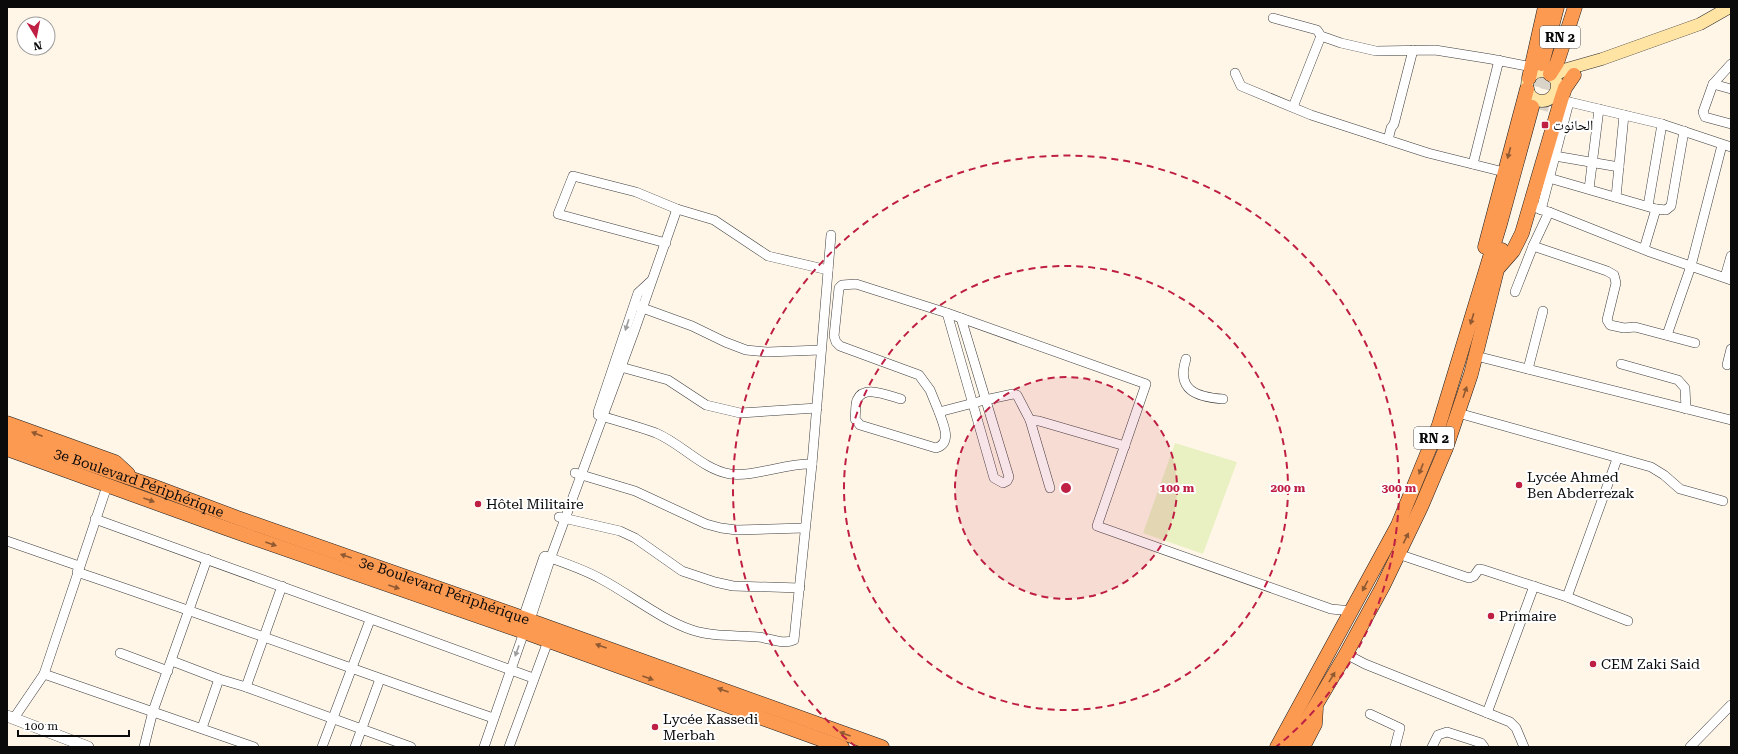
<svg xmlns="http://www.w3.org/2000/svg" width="1738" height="754" viewBox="0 0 1738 754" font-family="'Roboto Serif','Noto Naskh Arabic',serif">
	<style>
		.pitch { fill: #e9f1c3 }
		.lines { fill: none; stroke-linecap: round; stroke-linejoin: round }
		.trunk-tunnel { stroke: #dad3c7; stroke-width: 14; stroke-dasharray: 14 7; stroke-linecap: butt }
		.minor-casing { stroke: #3d3d3d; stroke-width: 10 }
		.tertiary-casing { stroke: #3d3d3d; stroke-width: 12 }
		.secondary-casing { stroke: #2c2c2c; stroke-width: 13 }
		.trunk-casing { stroke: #1b1b1b; stroke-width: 15 }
		.minor { stroke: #fff; stroke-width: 9 }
		.tertiary { stroke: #fff; stroke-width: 11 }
		.secondary { stroke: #ffe4a3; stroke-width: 12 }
		.trunk { stroke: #fc9a52; stroke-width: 14 }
		.oneway { fill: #8f5932 }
		.oneway2 { fill: #9d9d9d }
		.ring { fill: none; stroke: #be1f43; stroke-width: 2; stroke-dasharray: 7 5 }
		.poi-dot { fill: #be1f43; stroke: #fff; stroke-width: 1.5 }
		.labels { text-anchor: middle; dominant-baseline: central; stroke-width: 4; stroke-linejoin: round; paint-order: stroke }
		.shield { fill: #fff; stroke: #545454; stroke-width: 1 }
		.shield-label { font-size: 13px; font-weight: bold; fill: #0a0a0a }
		.poi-label { font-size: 14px; fill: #0a0a0a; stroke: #fff; text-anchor: start }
		.street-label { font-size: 14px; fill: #0a0a0a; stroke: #fff }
		.centre { fill: #be1f43; stroke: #fff; stroke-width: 2 }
		.ring-label { font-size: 12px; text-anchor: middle; font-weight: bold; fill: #be1f43; stroke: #fff; stroke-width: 4; stroke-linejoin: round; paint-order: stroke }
	</style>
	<rect width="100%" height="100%" fill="#fff6e8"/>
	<path class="pitch" d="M1175,443L1237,462L1203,554L1143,533Z"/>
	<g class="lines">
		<g class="trunk-tunnel">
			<path d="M1532,107L1542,64"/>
			<path d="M1541,110L1553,66"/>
		</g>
		<g class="minor-casing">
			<g id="minor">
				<path d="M1273,18L1317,30L1321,36L1341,43L1376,51L1435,50L1491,59L1532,67"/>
				<path d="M1731,64L1713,84L1703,112L1705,117L1731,124"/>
				<path d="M1235,73L1241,86L1311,115L1428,153L1504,172"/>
				<path d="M1713,84L1731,89"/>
				<path d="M1561,100L1662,124L1731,147"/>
				<path d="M1293,107L1321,36"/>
				<path d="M1388,140L1391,128L1394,124L1413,50"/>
				<path d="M1555,156L1619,167"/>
				<path d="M1473,164L1499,60"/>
				<path d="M1549,178L1656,209L1666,210L1671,206L1684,131"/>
				<path d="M1589,189L1599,109"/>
				<path d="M1616,197L1624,115"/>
				<path d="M1530,206L1549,212L1650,252L1731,280"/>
				<path d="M1648,206L1662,124"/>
				<path d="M1541,210L1569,102"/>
				<path d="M666,243L558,214L573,176L636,192L677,209L714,220L768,256L828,270"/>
				<path d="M1533,246L1607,271L1614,275L1616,283L1607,320L1610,325L1624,328L1635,327L1695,343"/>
				<path d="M1644,249L1656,209"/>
				<path d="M1725,277L1731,256"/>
				<path d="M1515,292L1533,246L1549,212"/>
				<path d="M637,306L692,326L725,342L746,350L767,352L821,350"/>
				<path d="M947,313L994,478L1003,483L1007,481L1009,477L961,318"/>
				<path d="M1667,335L1691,266L1722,145"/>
				<path d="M1476,356L1731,420"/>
				<path d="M1186,359C1176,390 1196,397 1223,399"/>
				<path d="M1621,364L1678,380L1685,388L1686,409"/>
				<path d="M1727,365L1731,349"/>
				<path d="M617,366L668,380L706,405L740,413L817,408"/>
				<path d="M1528,369L1543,311"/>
				<path d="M901,399C889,396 864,384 857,400C855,405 856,414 855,419L860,425L936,448C953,443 943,424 939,412"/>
				<path d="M598,412L638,293L651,281"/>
				<path d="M1458,413L1651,467L1664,475L1680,489L1723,501"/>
				<path d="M598,415C617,421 637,426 656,433C682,444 702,469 730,474C755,477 785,463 812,464"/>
				<path d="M1030,420L1039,421L1125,446"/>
				<path d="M575,473L635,491L706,524L721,528L737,530L804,528"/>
				<path d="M1050,488L1030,420L1017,395L1013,394L985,400L939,412L930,390L919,375L840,346L836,342L834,336L839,288L842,285L856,284L947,313L1146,384L1097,526L1331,609L1352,611"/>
				<path d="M559,517L620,531L635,538L682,571L715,582L733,586L800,588"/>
				<path d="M95,519C241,571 387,625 533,678"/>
				<path d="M7,541L79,566"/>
				<path d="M1398,554L1469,578L1474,576L1479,569L1484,570L1567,597L1628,621"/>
				<path d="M545,556C564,563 583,569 601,579C631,595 660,619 692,630C713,637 736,635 758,637C770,638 783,645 794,640L812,464L831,235"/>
				<path d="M77,572C217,619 354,670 493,718"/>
				<path d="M1567,597L1617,459"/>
				<path d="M523,618L544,557"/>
				<path d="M530,620L552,554L634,332L677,209"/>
				<path d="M120,653L168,671"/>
				<path d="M1346,654L1365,664L1510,722L1516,728L1524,747"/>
				<path d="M172,661L219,679L246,687L411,747"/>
				<path d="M44,674L254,747"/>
				<path d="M246,687L282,586"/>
				<path d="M1487,713L1534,586"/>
				<path d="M1370,714L1400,728L1395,747"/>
				<path d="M14,718L44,674L105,492"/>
				<path d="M202,728L219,679"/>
				<path d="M144,747L153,711L207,559"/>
				<path d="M322,747L370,620"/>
				<path d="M355,747L380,679"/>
				<path d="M484,747L524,632"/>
				<path d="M509,747L548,641"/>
				<path d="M1432,747L1438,735L1447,732L1481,743L1484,747"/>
				<path d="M1690,747L1731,705"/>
			</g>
		</g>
		<g class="tertiary-casing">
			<path id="tertiary" d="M7,716L88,747"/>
		</g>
		<g class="secondary-casing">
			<g id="secondary">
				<circle cx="1542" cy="86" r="15"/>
				<path d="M1552,76L1567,69L1602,59L1700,24L1730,7"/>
			</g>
		</g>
		<g class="trunk-casing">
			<g id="trunk">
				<path d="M1542,64L1557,7"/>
				<path d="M1550,74L1557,63L1575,7"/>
				<path d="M1529,78L1545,7"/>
				<path d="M1485,247L1527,89"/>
				<path d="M1499,267L1513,251L1522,233L1561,100L1565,88L1574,75"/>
				<path d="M7,423L115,462L128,474"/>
				<path id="s1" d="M7,436L150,485L235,517L523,618L882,747"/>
				<path d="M7,449L228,529L524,632L842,747"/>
				<path d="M1277,747L1398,525L1439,425L1500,224L1532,107"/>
				<path d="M1291,747L1346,654L1383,586L1421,507L1446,448L1471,374L1502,250"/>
				<path d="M1303,747L1315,724L1316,708"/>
			</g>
		</g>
		<use href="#minor" class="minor"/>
		<use href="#tertiary" class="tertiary"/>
		<use href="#secondary" class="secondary"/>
		<use href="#trunk" class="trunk"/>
	</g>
	<defs><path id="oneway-solid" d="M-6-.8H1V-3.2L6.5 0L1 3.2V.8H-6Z"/></defs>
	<g class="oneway">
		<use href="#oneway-solid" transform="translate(1509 153) rotate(105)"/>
		<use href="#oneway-solid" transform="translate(1472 319) rotate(107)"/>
		<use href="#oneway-solid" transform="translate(1465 392) rotate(-71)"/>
		<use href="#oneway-solid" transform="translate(37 434) rotate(-159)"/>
		<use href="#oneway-solid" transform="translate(1421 469) rotate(111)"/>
		<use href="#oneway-solid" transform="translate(149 500) rotate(20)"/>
		<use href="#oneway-solid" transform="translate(1406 538) rotate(-64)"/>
		<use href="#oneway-solid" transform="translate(271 544) rotate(19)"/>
		<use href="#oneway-solid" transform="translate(346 556) rotate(-161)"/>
		<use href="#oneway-solid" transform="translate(1365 586) rotate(118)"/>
		<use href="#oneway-solid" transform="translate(394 587) rotate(19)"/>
		<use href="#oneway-solid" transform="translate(601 646) rotate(-160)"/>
		<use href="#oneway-solid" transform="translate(1332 677) rotate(-59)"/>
		<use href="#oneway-solid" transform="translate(648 678) rotate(20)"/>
		<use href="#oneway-solid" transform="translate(723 690) rotate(-160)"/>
		<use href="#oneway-solid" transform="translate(845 734) rotate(-160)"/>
	</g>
	<g class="oneway2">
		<use href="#oneway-solid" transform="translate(627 325) rotate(108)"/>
		<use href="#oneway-solid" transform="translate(517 651) rotate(110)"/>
	</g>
	<circle cx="1066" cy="488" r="111" fill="#be1f43" fill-opacity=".12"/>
	<g class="ring">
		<circle cx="1066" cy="488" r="111"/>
		<circle cx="1066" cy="488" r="222"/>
		<path d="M856 747A333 333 0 1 1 1276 747"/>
	</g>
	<g class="poi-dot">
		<rect x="1541" y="121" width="8" height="8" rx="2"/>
		<circle cx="1519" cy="485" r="4"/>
		<circle cx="478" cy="504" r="4"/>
		<circle cx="1491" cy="616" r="4"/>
		<circle cx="1593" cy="664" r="4"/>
		<circle cx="655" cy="727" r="4"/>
	</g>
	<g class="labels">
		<g class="shield">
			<rect x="1540" y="26" width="40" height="22" rx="3"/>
			<rect x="1414" y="427" width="40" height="22" rx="3"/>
		</g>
		<g class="shield-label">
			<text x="1560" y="37">RN 2</text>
			<text x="1434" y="438">RN 2</text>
		</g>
		<g class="poi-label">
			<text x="1553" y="125">الحانوت</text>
			<text x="1527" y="477">Lycée Ahmed<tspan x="1527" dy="16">Ben Abderrezak</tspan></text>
			<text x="486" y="504">Hôtel Militaire</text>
			<text x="1499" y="616">Primaire</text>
			<text x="1601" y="664">CEM Zaki Said</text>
			<text x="663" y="719">Lycée Kassedi<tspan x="663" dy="16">Merbah</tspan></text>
		</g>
		<g class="street-label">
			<text stroke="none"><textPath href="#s1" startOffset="140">3e Boulevard Périphérique</textPath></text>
			<text stroke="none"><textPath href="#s1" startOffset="464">3e Boulevard Périphérique</textPath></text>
		</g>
	</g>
	<circle cx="1066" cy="488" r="6" class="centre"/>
	<g class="ring-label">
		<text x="1177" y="492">100 m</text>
		<text x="1288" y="492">200 m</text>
		<text x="1399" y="492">300 m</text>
	</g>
	<rect width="1738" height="754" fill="none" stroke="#0a0a0a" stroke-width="16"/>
	<g transform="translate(36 36) rotate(170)"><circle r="19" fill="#ffffff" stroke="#9d9d9d"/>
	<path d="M0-3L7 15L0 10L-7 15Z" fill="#be1f43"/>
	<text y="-6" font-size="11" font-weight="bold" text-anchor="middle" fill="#0a0a0a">N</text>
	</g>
	<path d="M18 730v6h111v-6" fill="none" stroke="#0a0a0a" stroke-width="2"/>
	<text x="24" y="730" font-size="12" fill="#0a0a0a" stroke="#ffffff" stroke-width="3" paint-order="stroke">100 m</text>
</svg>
